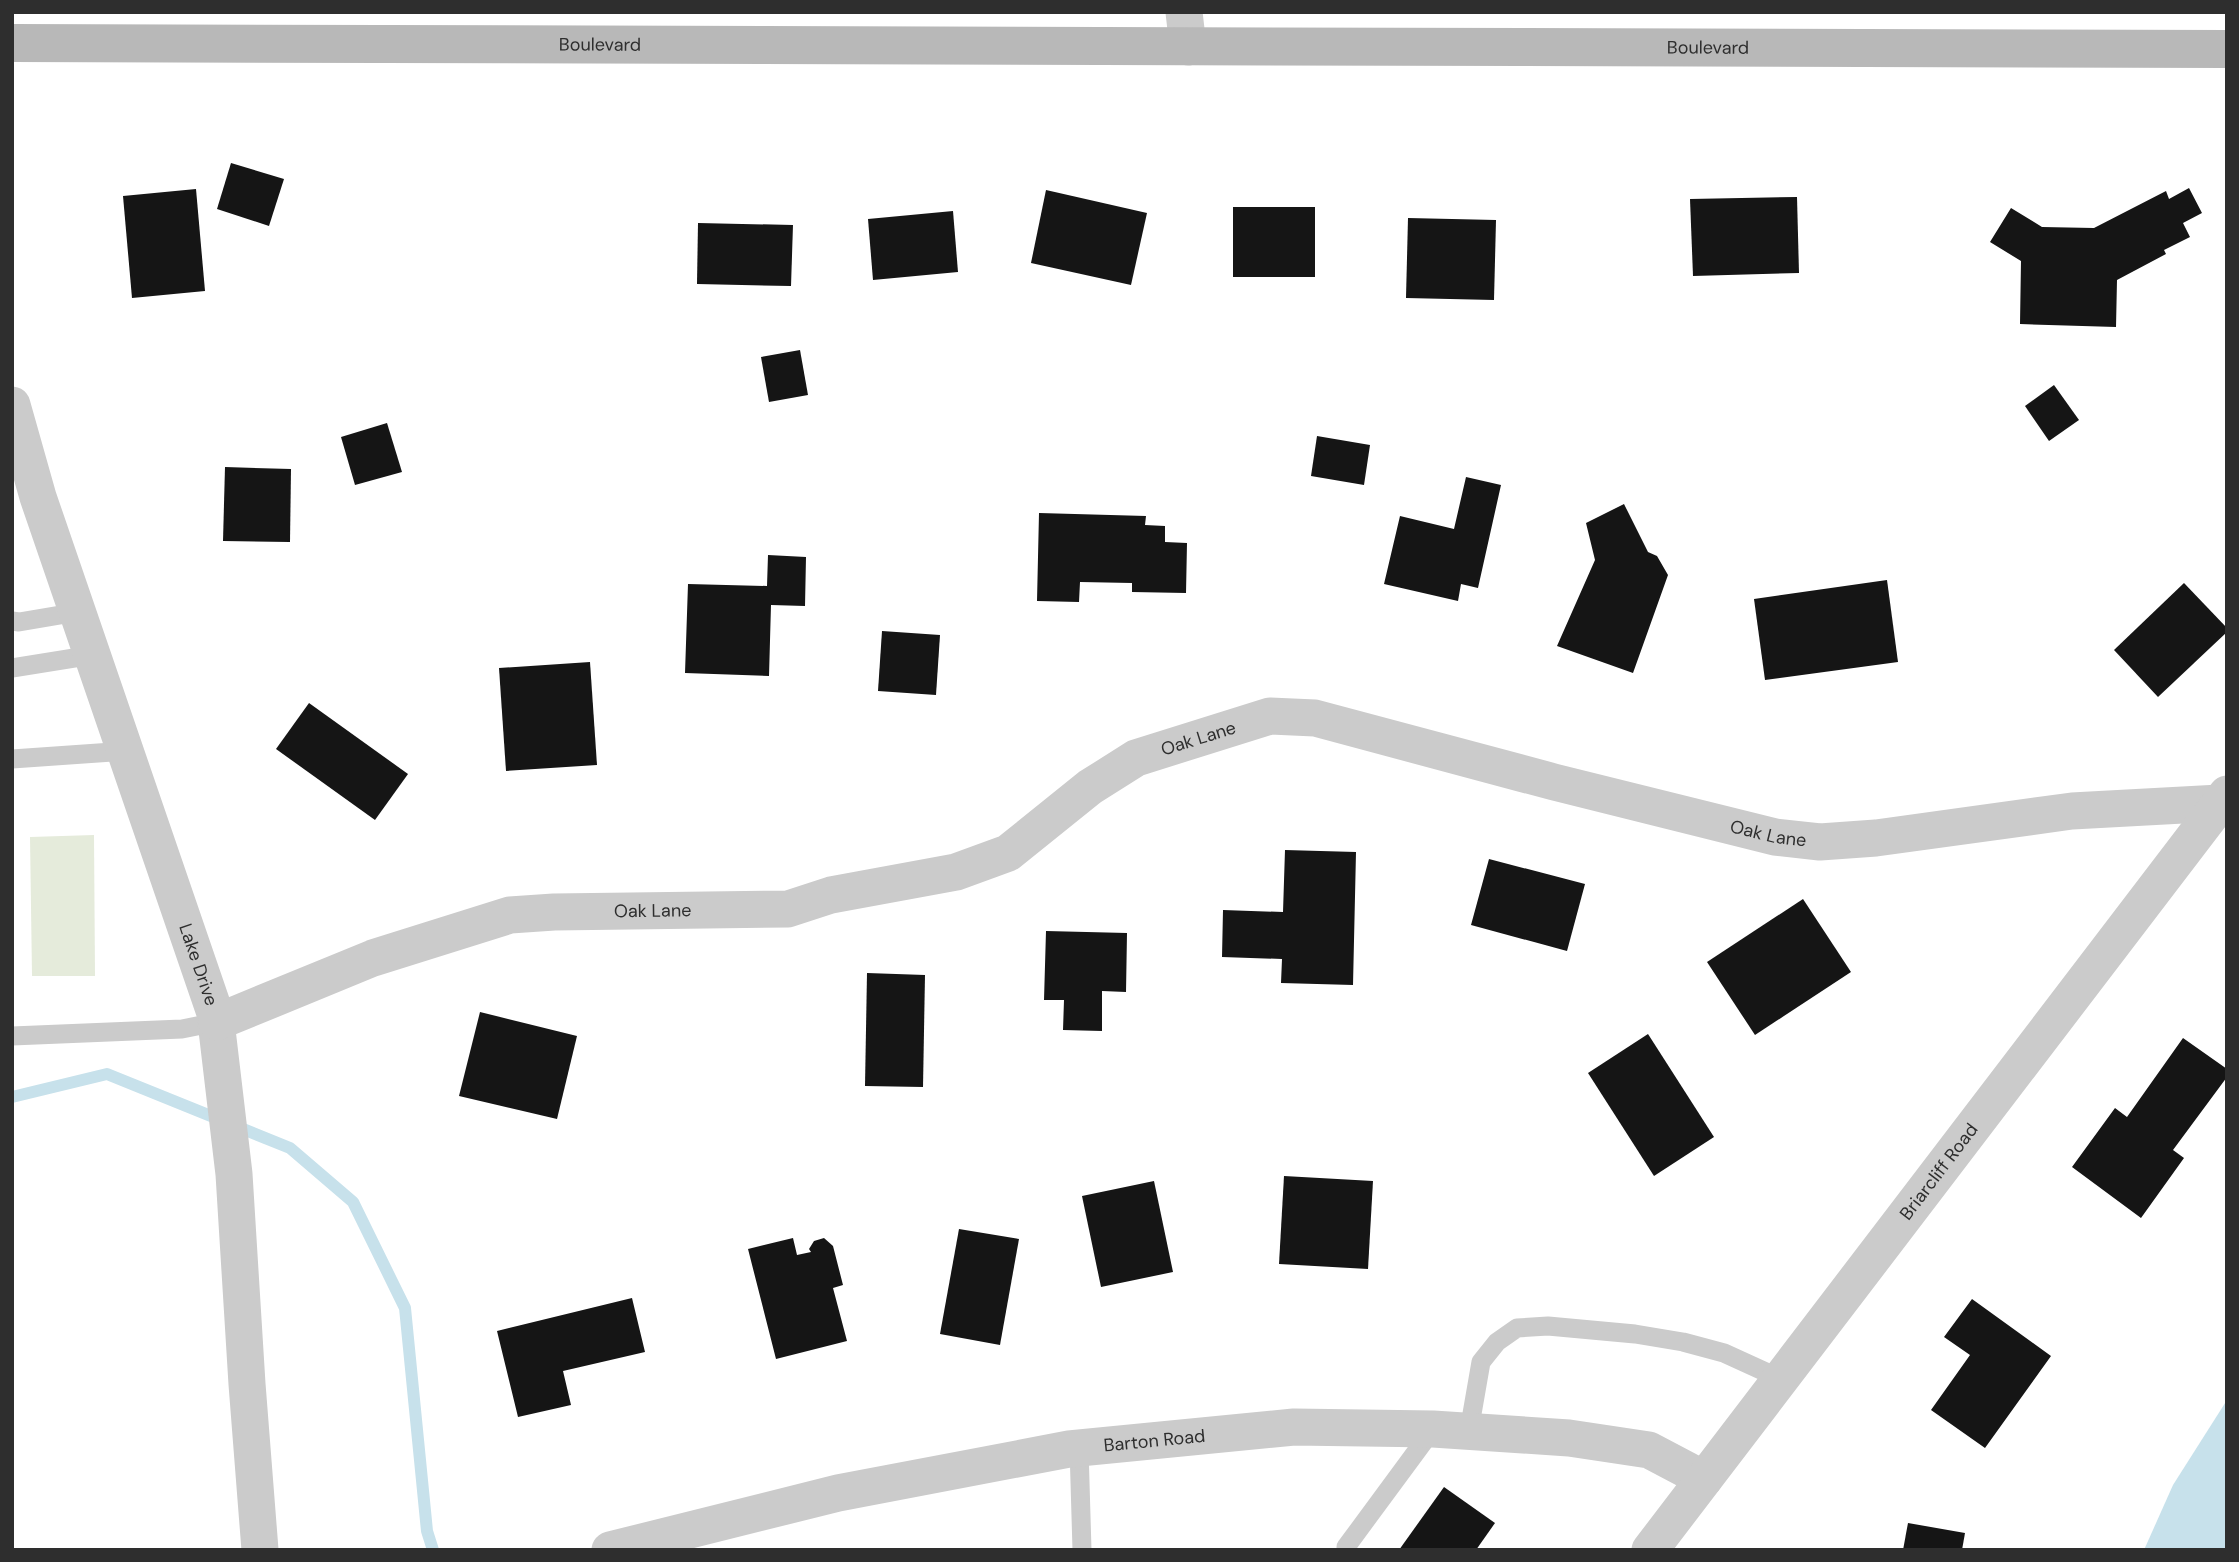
<svg xmlns="http://www.w3.org/2000/svg" width="2239" height="1562" viewBox="0 0 2239 1562" font-family="'DM Sans',sans-serif">
	<style>
		.green { fill: #e5ebdb }
		.water { fill: #c7e1eb }
		.lines { fill: none; stroke-linecap: round; stroke-linejoin: round }
		.stream { stroke: #c7e1eb; stroke-width: 12 }
		.building { fill: #151515 }
		.lane { stroke: #cbcbcb; stroke-width: 19 }
		.street { stroke: #cbcbcb; stroke-width: 37 }
		.secondary { stroke: #b8b8b8; stroke-width: 38 }
		.labels { text-anchor: middle; dominant-baseline: central; stroke-width: 7; stroke-linejoin: round; paint-order: stroke }
		.street-label { font-size: 18px; fill: #2e2e2e; stroke: #fff }
	</style>
	<rect width="100%" height="100%" fill="#fff"/>
	<path class="green" d="M94,835L95,976H32L30,837Z"/>
	<path class="water" d="M2227,1400V1550H2144L2173,1485Z"/>
	<g class="lines">
		<path class="stream" d="M12,1097L107,1074L290,1148L353,1202L405,1308L427,1531L433,1550"/>
	</g>
	<g class="building">
		<path d="M231,163L284,179L269,226L217,209Z"/>
		<path d="M2189,188L2202,213L2183,223L2190,237L2164,250L2166,254L2117,280L2116,327L2020,324L2021,261L1990,242L2011,208L2042,227L2094,228L2166,191L2169,199Z"/>
		<path d="M196,189L205,291L132,298L123,196Z"/>
		<path d="M1046,190L1147,213L1131,285L1031,263Z"/>
		<path d="M1797,197L1799,273L1693,276L1690,199Z"/>
		<rect x="1233" y="207" width="82" height="70"/>
		<path d="M953,211L958,272L873,280L868,219Z"/>
		<path d="M1408,218L1496,220L1494,300L1406,298Z"/>
		<path d="M698,223L793,225L791,286L697,284Z"/>
		<path d="M800,350L808,395L769,402L761,357Z"/>
		<path d="M2054,385L2079,420L2049,441L2025,406Z"/>
		<path d="M387,423L402,472L355,485L341,437Z"/>
		<path d="M1317,436L1370,445L1364,485L1311,476Z"/>
		<path d="M225,467L291,469L290,542L223,541Z"/>
		<path d="M1466,477L1501,485L1478,588L1461,584L1458,601L1384,584L1400,516L1454,529Z"/>
		<path d="M1624,504L1648,552L1657,556L1668,575L1633,673L1557,646L1595,560L1586,523Z"/>
		<path d="M1039,513L1146,516L1145,525L1165,526V542L1187,543L1186,593L1132,592V583L1080,582L1079,602L1037,601Z"/>
		<path d="M768,555L806,557L805,606L771,605L769,676L685,673L688,584L767,586Z"/>
		<path d="M1887,580L1898,662L1765,680L1754,599Z"/>
		<path d="M2184,583L2227,628V632L2158,697L2114,650Z"/>
		<path d="M882,631L940,635L936,695L878,691Z"/>
		<path d="M590,662L597,765L506,771L499,668Z"/>
		<path d="M309,703L408,774L375,820L276,749Z"/>
		<path d="M1285,850L1356,852L1353,985L1281,983L1282,959L1222,957L1223,910L1283,912Z"/>
		<path d="M1489,859L1585,884L1567,951L1471,925Z"/>
		<path d="M1803,899L1851,972L1755,1035L1707,962Z"/>
		<path d="M1046,931L1127,933L1126,992L1102,991V1031L1063,1030L1064,1000H1044Z"/>
		<path d="M867,973L925,975L923,1087L865,1086Z"/>
		<path d="M480,1012L577,1036L557,1119L459,1096Z"/>
		<path d="M1648,1034L1714,1137L1654,1176L1588,1073Z"/>
		<path d="M2183,1038L2227,1069V1077L2173,1150L2184,1158L2141,1218L2072,1167L2115,1108L2127,1117Z"/>
		<path d="M1284,1176L1373,1181L1368,1269L1279,1264Z"/>
		<path d="M1154,1181L1173,1272L1101,1287L1082,1196Z"/>
		<path d="M959,1229L1019,1239L1000,1345L940,1334Z"/>
		<path d="M793,1238L797,1255L811,1252L809,1249L814,1241L824,1238L833,1246L843,1285L833,1288L847,1341L776,1359L748,1249Z"/>
		<path d="M632,1298L645,1352L563,1371L571,1405L518,1417L497,1331Z"/>
		<path d="M1972,1299L2051,1356L1985,1448L1931,1410L1970,1355L1944,1337Z"/>
		<path d="M1444,1487L1495,1523L1476,1550H1399Z"/>
		<path d="M1908,1523L1965,1533L1962,1550H1903Z"/>
	</g>
	<g class="lines">
		<g class="lane">
			<path d="M12,621L19,622L78,612"/>
			<path d="M12,668L93,655"/>
			<path d="M12,759L127,751"/>
			<path d="M12,1036L182,1029L217,1022"/>
			<path d="M1469,1431L1481,1362L1497,1342L1517,1328L1548,1326L1635,1334L1683,1342L1724,1353L1781,1379"/>
			<path d="M1079,1448L1082,1550"/>
			<path d="M1346,1547L1433,1429"/>
		</g>
		<g class="street">
			<path d="M1184,12L1188,47"/>
			<path id="s1" d="M12,405L38,497L215,1013L234,1174L247,1384L260,1550"/>
			<path id="s2" d="M217,1022L373,958L510,915L554,912L788,909L831,895L956,872L1008,853L1090,787L1136,758L1270,716L1315,718L1554,782L1775,837L1820,842L1876,838L2072,811L2220,803"/>
			<path id="s3" d="M610,1550L838,1493L1069,1449L1294,1427L1433,1429L1569,1438L1649,1450L1704,1479"/>
			<path id="s4" d="M1650,1550L2227,794"/>
		</g>
		<path class="secondary" id="s5" d="M12,43L2227,49"/>
	</g>
	<g class="labels">
		<g class="street-label">
			<text stroke="none"><textPath href="#s5" startOffset="588">Boulevard</textPath></text>
			<text stroke="none"><textPath href="#s5" startOffset="1696">Boulevard</textPath></text>
			<text stroke="none"><textPath href="#s2" startOffset="1043">Oak Lane</textPath></text>
			<text stroke="none"><textPath href="#s2" startOffset="1631">Oak Lane</textPath></text>
			<text stroke="none"><textPath href="#s2" startOffset="455">Oak Lane</textPath></text>
			<text stroke="none"><textPath href="#s1" startOffset="590">Lake Drive</textPath></text>
			<text stroke="none"><textPath href="#s4" startOffset="476">Briarcliff Road</textPath></text>
			<text stroke="none"><textPath href="#s3" startOffset="556">Barton Road</textPath></text>
		</g>
	</g>
	<rect width="2239" height="1562" fill="none" stroke="#2e2e2e" stroke-width="28"/>
</svg>
